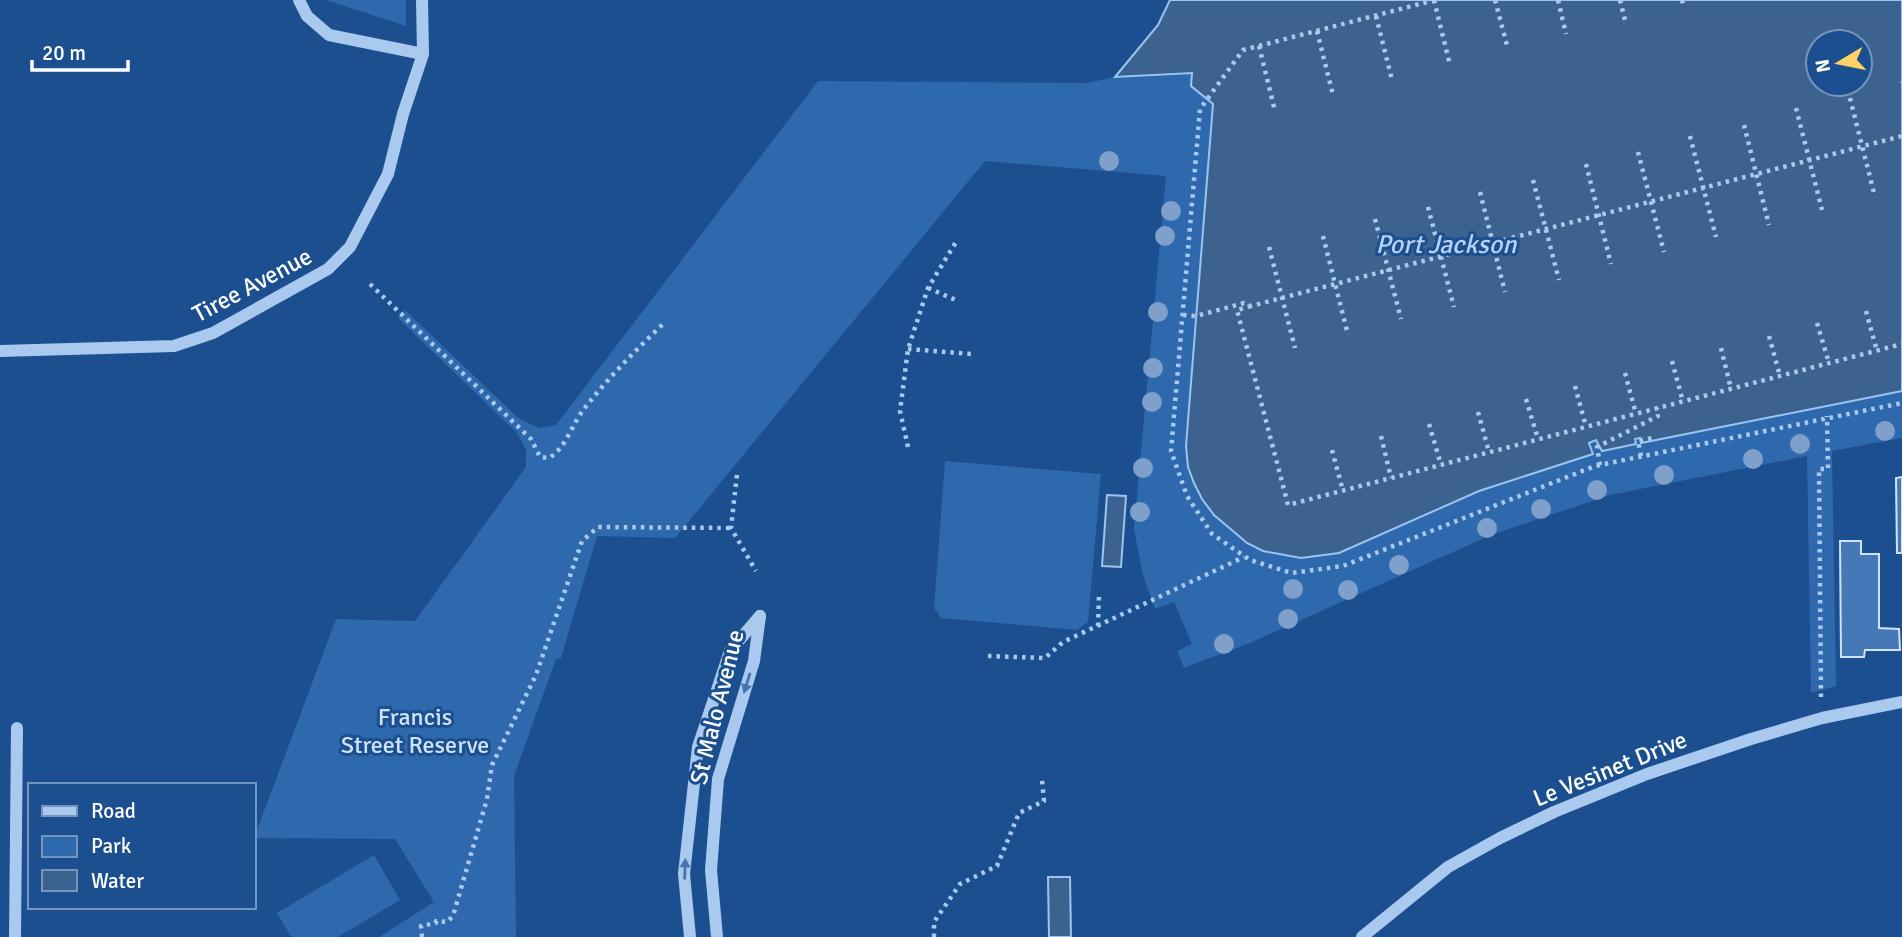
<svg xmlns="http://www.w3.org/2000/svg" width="1902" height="937" viewBox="0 0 1902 937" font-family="Signika,sans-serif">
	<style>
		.green { fill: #2e69ad }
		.water { fill: #3c6290; stroke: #9cc4f0; stroke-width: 2; fill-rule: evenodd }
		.building { fill: #4478b7; stroke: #cfe3fa; stroke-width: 2 }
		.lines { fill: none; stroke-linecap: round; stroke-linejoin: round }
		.path { stroke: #a9c9ee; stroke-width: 4.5; stroke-dasharray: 3.5 5; stroke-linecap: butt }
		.minor { stroke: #a9c9ee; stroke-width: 12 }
		.tree { fill: #7ea0ca }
		.oneway { fill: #4674ac }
		.labels { text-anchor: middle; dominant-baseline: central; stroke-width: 6; stroke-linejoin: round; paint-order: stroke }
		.street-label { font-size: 24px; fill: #fff; stroke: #1b4f8f }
		.park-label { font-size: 24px; fill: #cfe3fa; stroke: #1b4f8f }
		.water-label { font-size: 26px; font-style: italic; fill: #b5d3f5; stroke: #1b4f8f }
	</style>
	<rect width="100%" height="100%" fill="#1b4f8f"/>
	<g class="green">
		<path d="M326,0H406V26Z"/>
		<path d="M1192,73L1191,86L1213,104L1186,446L1188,467L1194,483L1202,499L1214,515L1247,543L1301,558L1339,553L1479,491L1592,454L1589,443L1596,440L1603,451L1636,444L1635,439L1640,438L1642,443L1902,391V438L1832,451L1836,686L1811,693L1807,456L1610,495L1491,535L1252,642L1184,668L1177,651L1192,644L1174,602L1155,609L1143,576L1134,529L1166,176L985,161L675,538L597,536L561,658L556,659L514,776L516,937H379L434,902L395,839L254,838L336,619L415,621L526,467V450L517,433L398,318L405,310L518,418L539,428L556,425L818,81L1087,83L1115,77Z"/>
		<path d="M945,461L1101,474L1088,622L1077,630L941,618L934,608Z"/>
		<path d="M374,855L400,900L338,937H291L277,913Z"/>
	</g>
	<g class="water">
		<path d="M1170,0H1902V391L1641,443L1640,438L1635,439L1636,444L1602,451L1596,440L1589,443L1593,454L1479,491L1339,553L1301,558L1263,551L1247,543L1214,515L1202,499L1194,483L1188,467L1186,446L1213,104L1191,86L1192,73L1115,77L1158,25ZM1860,42V84H1818V42Z"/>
		<path d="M1107,495L1126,496L1121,567L1102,566Z"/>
		<path d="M1048,877H1070L1071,937H1049Z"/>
	</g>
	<g class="building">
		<path d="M1902,477V553H1897L1896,478Z"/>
		<path d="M1840,541H1861V554H1879V628L1899,629L1900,650H1865L1864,657H1841Z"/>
	</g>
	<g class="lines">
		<g class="path">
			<path d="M1434,0L1450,65"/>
			<path d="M1435,0L1243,50L1200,109L1171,451L1187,496L1212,534L1250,560L1292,573L1343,566L1595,466L1902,403"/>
			<path d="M1495,0L1508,49"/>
			<path d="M1558,0L1566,34"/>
			<path d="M1620,0L1625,20"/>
			<path d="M1682,0L1683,5"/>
			<path d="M1376,16L1392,80"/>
			<path d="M1317,31L1333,95"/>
			<path d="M1259,46L1275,111"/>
			<path d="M1902,82V83"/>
			<path d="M1850,98L1875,197"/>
			<path d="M1796,108L1822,210"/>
			<path d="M1744,125L1769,225"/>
			<path d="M1690,136L1716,237"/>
			<path d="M1638,152L1664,252"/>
			<path d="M1586,164L1611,264"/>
			<path d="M1533,180L1559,280"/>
			<path d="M1480,192L1505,292"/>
			<path d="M1428,207L1454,307"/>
			<path d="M1375,219L1401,319"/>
			<path d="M1323,236L1348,335"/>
			<path d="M1269,247L1295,348"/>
			<path d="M370,284L531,439L540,457L549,458C566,448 572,424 584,409C607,379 635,351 663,324"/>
			<path d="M928,288L958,301"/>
			<path d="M1251,306L1237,310L1288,505L1902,344"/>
			<path d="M1866,311L1877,351"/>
			<path d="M1183,315L1196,316L1244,303L1251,306L1902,136"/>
			<path d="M1817,323L1829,363"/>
			<path d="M1769,336L1780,376"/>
			<path d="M1721,348L1731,389"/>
			<path d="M908,349L971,354"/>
			<path d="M1672,361L1683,402"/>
			<path d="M1625,373L1636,414"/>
			<path d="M1575,386L1586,427"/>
			<path d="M1526,399L1538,439"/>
			<path d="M1478,412L1489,452"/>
			<path d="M1429,424L1441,465"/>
			<path d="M1381,436L1391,478"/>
			<path d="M908,447L900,411L908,349L928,288L956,242"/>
			<path d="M1332,450L1343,491"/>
			<path d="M1641,456L1638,441L1653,438"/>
			<path d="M1600,465L1597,447L1658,416L1657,408"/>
			<path d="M737,475L731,528L756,571"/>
			<path d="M1098,626L1099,594"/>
			<path d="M988,656L1045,658L1063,642L1244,557"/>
			<path d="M1821,697L1819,469H1828L1827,416"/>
			<path d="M422,937L421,926L436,923V921L447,922L453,916L487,799L492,765L536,675L582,541L598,527L731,528"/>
			<path d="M934,937V922L960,884L997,866L1019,813L1044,801L1042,780"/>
		</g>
		<g class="minor">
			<path d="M299,0L307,16L329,35L423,54"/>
			<path d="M0,351L174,346L213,333L328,269L350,247L388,174L403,114L423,54L422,0"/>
			<path d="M15,937L17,728"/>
			<path d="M690,937L684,874L698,747L730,651L760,616"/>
			<path d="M717,937L711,870L718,779L754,661L760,616"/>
			<path d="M1362,937L1448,867L1500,838L1554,812L1647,774L1751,739L1822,718L1902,702"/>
		</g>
	</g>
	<g class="tree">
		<circle cx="1109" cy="161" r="10"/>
		<circle cx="1171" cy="211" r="10"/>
		<circle cx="1165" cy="236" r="10"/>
		<circle cx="1158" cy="312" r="10"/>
		<circle cx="1153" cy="368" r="10"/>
		<circle cx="1152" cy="402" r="10"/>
		<circle cx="1885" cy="431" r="10"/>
		<circle cx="1800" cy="444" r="10"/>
		<circle cx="1753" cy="459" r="10"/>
		<circle cx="1143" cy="468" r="10"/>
		<circle cx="1664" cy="475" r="10"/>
		<circle cx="1597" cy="490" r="10"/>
		<circle cx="1541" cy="509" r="10"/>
		<circle cx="1140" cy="512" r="10"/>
		<circle cx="1487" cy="528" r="10"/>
		<circle cx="1399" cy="565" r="10"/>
		<circle cx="1293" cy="589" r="10"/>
		<circle cx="1348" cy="590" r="10"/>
		<circle cx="1288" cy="619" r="10"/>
		<circle cx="1224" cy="644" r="10"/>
	</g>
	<defs><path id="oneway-solid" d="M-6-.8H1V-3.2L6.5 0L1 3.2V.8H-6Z" transform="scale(1.75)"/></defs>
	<g class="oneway">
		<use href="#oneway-solid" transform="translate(747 683) rotate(107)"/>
		<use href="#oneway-solid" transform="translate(685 869) rotate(-88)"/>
	</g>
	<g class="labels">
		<g class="street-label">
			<text transform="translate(252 285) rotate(-28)">Tiree Avenue</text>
			<text transform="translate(717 707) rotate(-76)">St Malo Avenue</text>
			<text transform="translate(1610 769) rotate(-22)">Le Vesinet Drive</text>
		</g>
		<g class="park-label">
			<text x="415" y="717">Francis<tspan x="415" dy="28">Street Reserve</tspan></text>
		</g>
		<g class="water-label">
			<text x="1446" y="245">Port Jackson</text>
		</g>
	</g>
	<rect x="28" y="783" width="228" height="126" fill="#1b4f8f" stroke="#7695bc" stroke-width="2"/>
	<rect x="42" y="806" width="35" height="10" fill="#a9c9ee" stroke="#7695bc" stroke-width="2"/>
	<text x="91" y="818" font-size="21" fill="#ffffff">Road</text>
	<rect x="42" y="836" width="35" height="21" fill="#2e69ad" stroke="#7695bc" stroke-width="2"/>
	<text x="91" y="853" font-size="21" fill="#ffffff">Park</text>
	<rect x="42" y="870" width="35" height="21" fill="#3c6290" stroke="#7695bc" stroke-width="2"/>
	<text x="91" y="888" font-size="21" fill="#ffffff">Water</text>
	<g transform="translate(1839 63) rotate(260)"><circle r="33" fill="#1b4f8f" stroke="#7695bc" stroke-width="2"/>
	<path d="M0-5L12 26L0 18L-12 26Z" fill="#ffd166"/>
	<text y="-10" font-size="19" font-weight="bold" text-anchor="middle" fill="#ffffff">N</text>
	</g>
	<path d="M32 60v10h96v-10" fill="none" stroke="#ffffff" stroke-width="3.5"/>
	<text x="42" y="60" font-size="21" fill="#ffffff" stroke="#1b4f8f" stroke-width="5" paint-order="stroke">20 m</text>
</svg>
